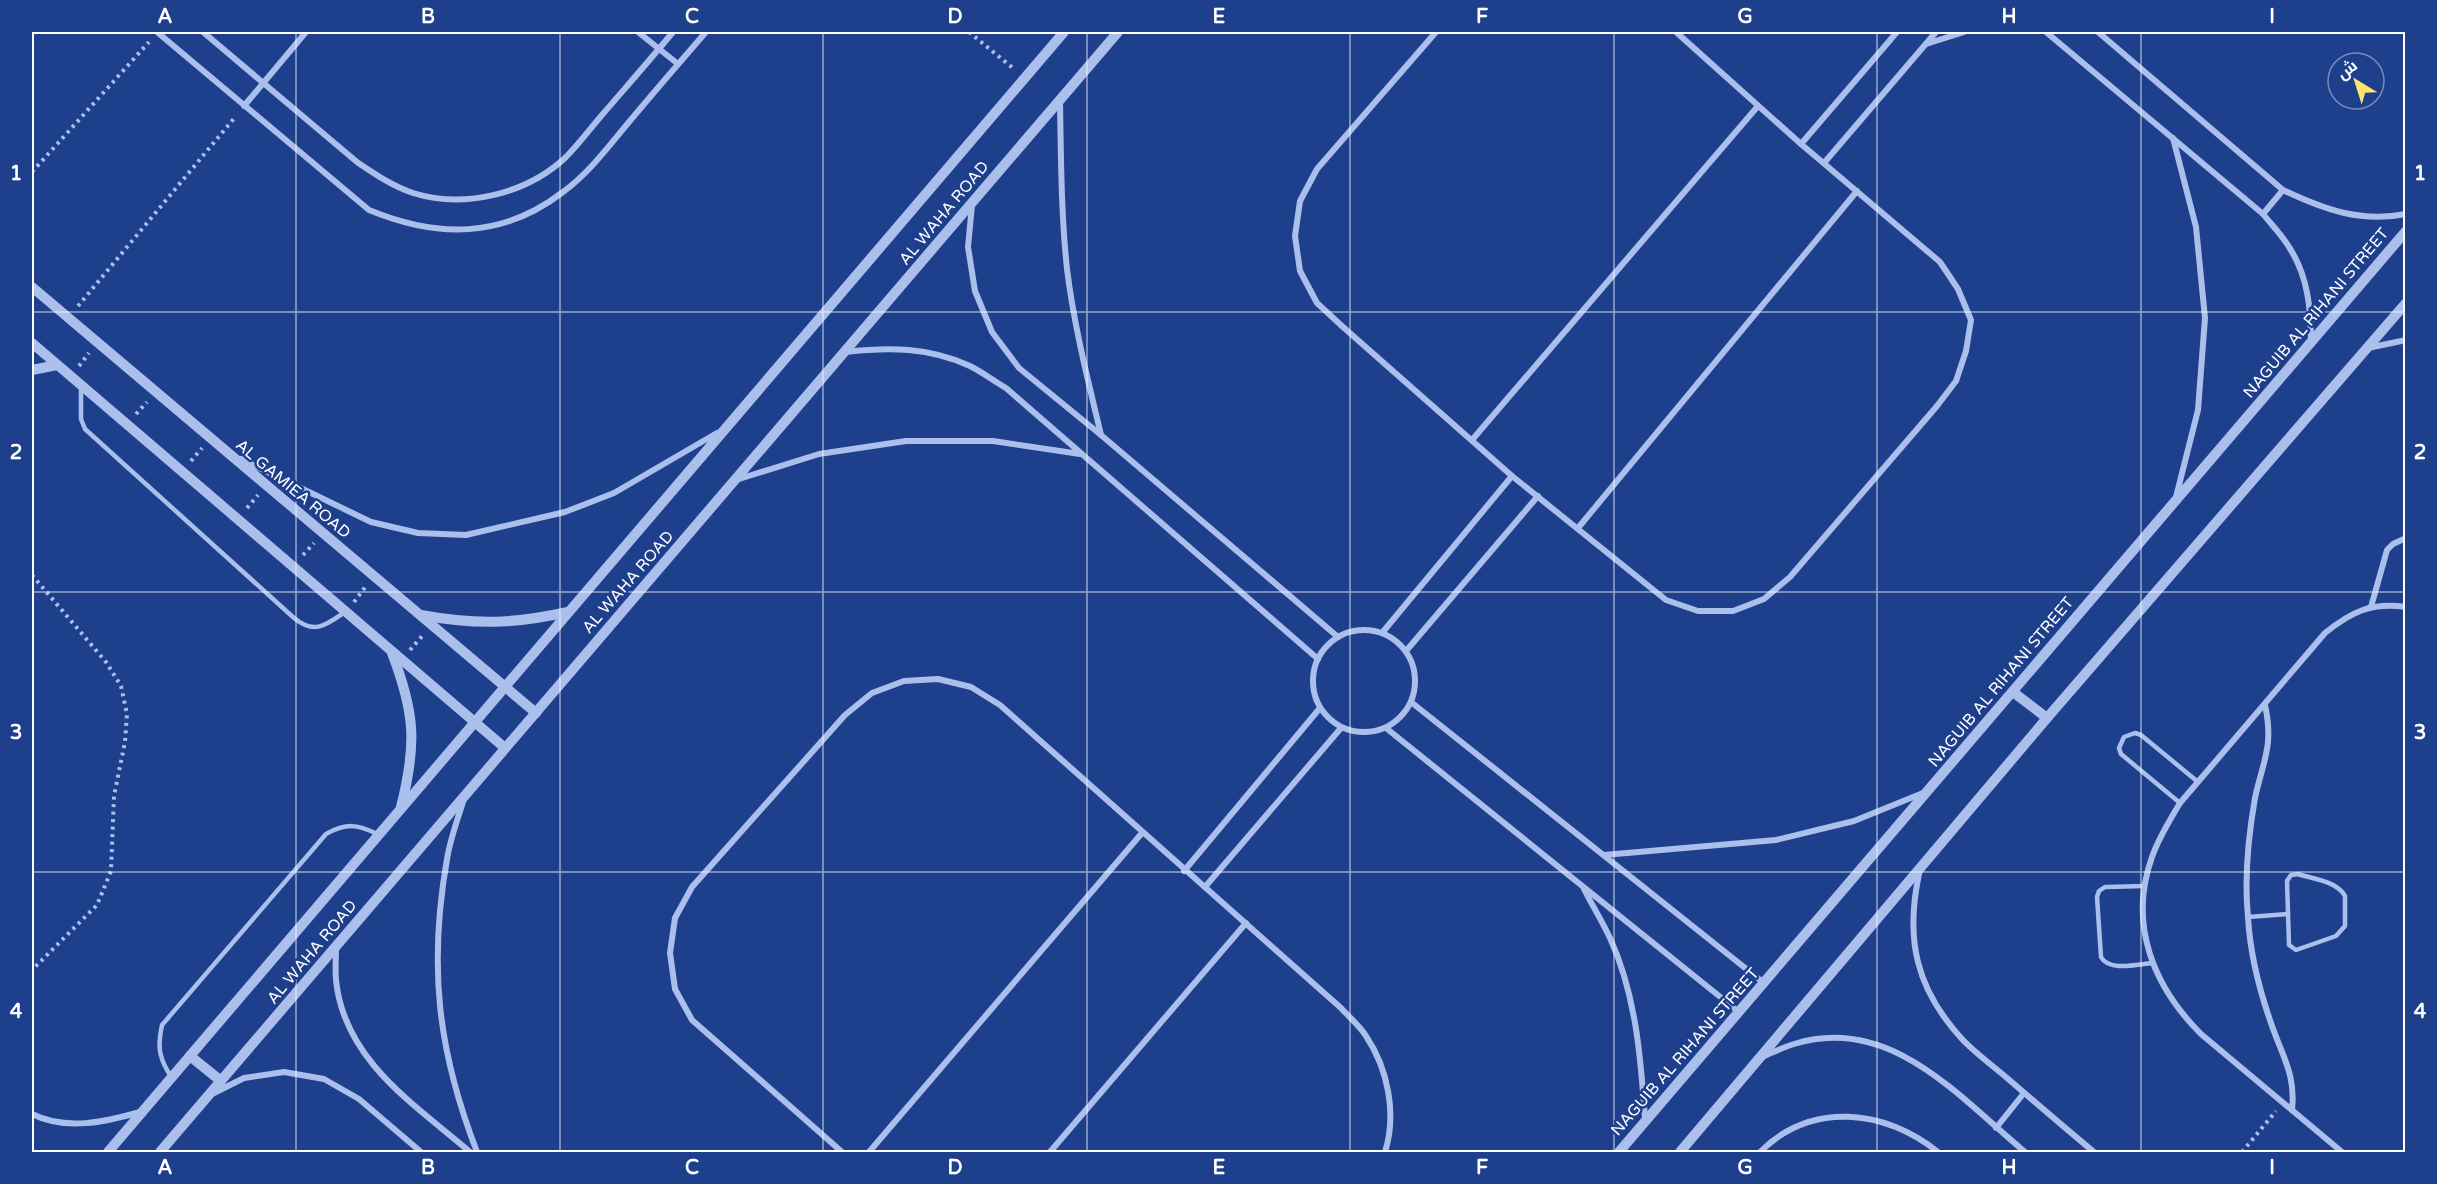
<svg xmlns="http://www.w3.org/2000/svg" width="2437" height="1184" viewBox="0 0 2437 1184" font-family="'Varela Round',Cairo,sans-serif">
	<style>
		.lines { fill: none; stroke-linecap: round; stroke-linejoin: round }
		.path { stroke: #abbfec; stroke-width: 4; stroke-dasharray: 3 4.5; stroke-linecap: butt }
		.service { stroke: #abbfec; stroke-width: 4.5 }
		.minor { stroke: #abbfec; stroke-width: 6 }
		.tertiary { stroke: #abbfec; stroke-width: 10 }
		.grid { fill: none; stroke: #fff; stroke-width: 1.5; stroke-opacity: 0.55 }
		.labels { text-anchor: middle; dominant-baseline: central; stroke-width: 5; stroke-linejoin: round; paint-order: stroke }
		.street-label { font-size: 16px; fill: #fff; stroke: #1e3f8c }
		.neatline { fill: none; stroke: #fff; stroke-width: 2 }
		.grid-label { font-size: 20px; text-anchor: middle; font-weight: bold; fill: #fff }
	</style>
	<rect width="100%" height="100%" fill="#1e3f8c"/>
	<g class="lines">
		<g class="path">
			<path d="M969,32L1014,69"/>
			<path d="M32,172L149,42"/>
			<path d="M78,306L236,116"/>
			<path d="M79,366L89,353"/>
			<path d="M136,414L147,402"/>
			<path d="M191,461L202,448"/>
			<path d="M247,508L258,495"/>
			<path d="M303,555L314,543"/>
			<path d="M32,575L106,662L121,686L127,714L125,742L114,796L111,871L97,905L32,970"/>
			<path d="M354,602L366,586"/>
			<path d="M410,650L423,635"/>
			<path d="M2242,1152L2276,1111"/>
		</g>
		<g class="service">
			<path d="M81,388V419L85,429L294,618C315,635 326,625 345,612"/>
			<path d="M2180,803L2121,754L2119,748L2124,737L2135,733L2141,735L2198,782"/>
			<path d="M2298,874C2313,879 2337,881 2345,896V926L2336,936L2296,950L2289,945L2287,881L2291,875Z"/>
			<path d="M2145,886L2105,887L2099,891L2097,897L2101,957C2109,972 2138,964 2152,963"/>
			<path d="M2248,917L2288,914"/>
			<path d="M172,1078C159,1059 157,1047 162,1025L326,834C346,823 357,824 377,834"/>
		</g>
		<g class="minor">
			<path d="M157,32L369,210C437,238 502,239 563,192C589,173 608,147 629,122C654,92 680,62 706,32"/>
			<path d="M203,32L357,162C375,174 392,186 413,193C464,209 527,194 566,157C579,144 590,129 602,115C626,87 650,60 673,32"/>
			<path d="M638,32L678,64"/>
			<path d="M1436,32L1317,169L1300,201L1295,236L1300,271L1317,303L1343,327L1512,476L1666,600L1698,611H1733L1764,599L1790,577L1937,406L1956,381L1966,351L1971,320L1958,289L1940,262L1801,144L1676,32"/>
			<path d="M2046,32L2263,214C2271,224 2282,235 2289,247C2308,276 2311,309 2311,343"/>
			<path d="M2098,32L2283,190C2323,209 2360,223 2406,214"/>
			<path d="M1926,44L1964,32"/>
			<path d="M1060,101C1061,157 1061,213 1067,269C1074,326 1088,380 1101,435"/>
			<path d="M244,106L306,32"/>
			<path d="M2173,138L2196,227L2205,318L2198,410L2176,497"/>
			<path d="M1801,144L1897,32"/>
			<path d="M1824,163L1936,32"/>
			<path d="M972,205L968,247L975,291L992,332L1019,368L1101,435L1338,637"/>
			<path d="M2263,214L2283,190"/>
			<path d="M2368,348L2406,340"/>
			<path d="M845,352C889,347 929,347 970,366C982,372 994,381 1006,388L1318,659"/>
			<path d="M1472,440L1758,106"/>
			<path d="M241,459L371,522L418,533L466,535L565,512L614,493L717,433"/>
			<path d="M739,479L819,454L906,441H993L1080,454"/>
			<path d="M1578,528L1857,191"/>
			<path d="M2371,607L2387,550L2393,544L2406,538"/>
			<circle cx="1364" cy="681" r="51"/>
			<path d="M1382,633L1512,476"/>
			<path d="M1406,651L1538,496"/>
			<path d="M1411,702L1764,983"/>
			<path d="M2265,705C2274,746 2263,761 2255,798C2248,838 2244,877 2248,917C2250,953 2259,989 2271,1023C2282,1056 2296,1074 2292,1110"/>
			<path d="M1386,728L1739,1012"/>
			<path d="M463,802C457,821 450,840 447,859C428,967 438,1051 477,1152"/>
			<path d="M1604,855L1776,840L1854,821L1923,793"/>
			<path d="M1184,871L1320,708"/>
			<path d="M1919,874C1905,939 1916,989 1962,1039C1975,1053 1992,1065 2007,1078C2036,1103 2065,1128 2094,1152"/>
			<path d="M1205,887L1341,728"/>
			<path d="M1584,889C1592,905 1602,921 1610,938C1636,995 1641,1059 1645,1120"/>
			<path d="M336,947C336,958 335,969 336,980C344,1060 414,1104 470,1152"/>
			<path d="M1764,1056C1774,1052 1784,1047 1794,1044C1890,1014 1959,1097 2025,1152"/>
			<path d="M214,1093L244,1078L284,1072L324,1079L359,1099L421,1152"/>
			<path d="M32,1114C66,1131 105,1122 140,1112"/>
			<path d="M1996,1128L2024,1093"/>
			<path d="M842,1152L692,1020L675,989L670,953L675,918L692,887L845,715L872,693L904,681L938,679L971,687L1000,705L1341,1008C1349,1017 1360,1026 1366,1036C1388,1069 1397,1114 1385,1152"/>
			<path d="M869,1152L1142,833"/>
			<path d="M1050,1152L1246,923"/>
			<path d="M1760,1152C1811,1101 1885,1109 1938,1152"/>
			<path d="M2342,1152L2201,1034C2153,986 2128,924 2152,857C2159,837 2170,820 2180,803L2325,633C2351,612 2371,602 2406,607"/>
		</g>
		<g class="tertiary">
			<path d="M32,287L536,713"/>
			<path d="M32,343L505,748"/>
			<path d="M32,370L57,365"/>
			<path d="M421,615C476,625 513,624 568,612"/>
			<path d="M392,653C415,713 417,744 401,807"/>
			<path d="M2013,692L2047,718"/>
			<path d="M190,1056L221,1081"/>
			<path d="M108,1152L1064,32"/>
			<path d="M160,1152L1118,32"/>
			<path d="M1619,1152L2406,231"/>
			<path d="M1680,1152L2047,718L2406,303"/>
		</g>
	</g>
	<path class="grid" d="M296,32V1152M560,32V1152M823,32V1152M1087,32V1152M1350,32V1152M1614,32V1152M1877,32V1152M2141,32V1152M32,312H2406M32,592H2406M32,872H2406"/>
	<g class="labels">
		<g class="street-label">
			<text transform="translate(944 213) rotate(-50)">AL WAHA ROAD</text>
			<text transform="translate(2316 313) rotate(-50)">NAGUIB AL RIHANI STREET</text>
			<text transform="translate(293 489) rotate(40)">AL GAMIEA ROAD</text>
			<text transform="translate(628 582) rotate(-49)">AL WAHA ROAD</text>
			<text transform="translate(2001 682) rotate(-50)">NAGUIB AL RIHANI STREET</text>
			<text transform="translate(312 952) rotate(-50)">AL WAHA ROAD</text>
			<text transform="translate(1685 1052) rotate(-49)">NAGUIB AL RIHANI STREET</text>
		</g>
	</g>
	<rect width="2437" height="1184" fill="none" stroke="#1e3f8c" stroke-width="66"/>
	<g transform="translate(2356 81) rotate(322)"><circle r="28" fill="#1e3f8c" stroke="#788cba" stroke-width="1.5"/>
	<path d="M0-4.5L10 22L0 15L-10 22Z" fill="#fbe66b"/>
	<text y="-9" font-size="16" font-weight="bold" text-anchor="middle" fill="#ffffff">ش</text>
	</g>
	<rect x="33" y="33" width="2371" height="1118" class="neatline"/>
	<g class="grid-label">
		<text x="165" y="23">A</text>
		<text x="428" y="23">B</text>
		<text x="692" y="23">C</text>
		<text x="955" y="23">D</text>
		<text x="1219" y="23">E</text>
		<text x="1482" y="23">F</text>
		<text x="1745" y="23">G</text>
		<text x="2009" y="23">H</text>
		<text x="2272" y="23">I</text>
		<text x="16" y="180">1</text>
		<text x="2420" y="180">1</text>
		<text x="16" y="459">2</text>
		<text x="2420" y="459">2</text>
		<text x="16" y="739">3</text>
		<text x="2420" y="739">3</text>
		<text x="16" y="1018">4</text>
		<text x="2420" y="1018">4</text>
		<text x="165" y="1174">A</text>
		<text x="428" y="1174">B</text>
		<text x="692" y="1174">C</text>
		<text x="955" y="1174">D</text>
		<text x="1219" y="1174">E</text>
		<text x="1482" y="1174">F</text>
		<text x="1745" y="1174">G</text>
		<text x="2009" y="1174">H</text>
		<text x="2272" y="1174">I</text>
	</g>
</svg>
